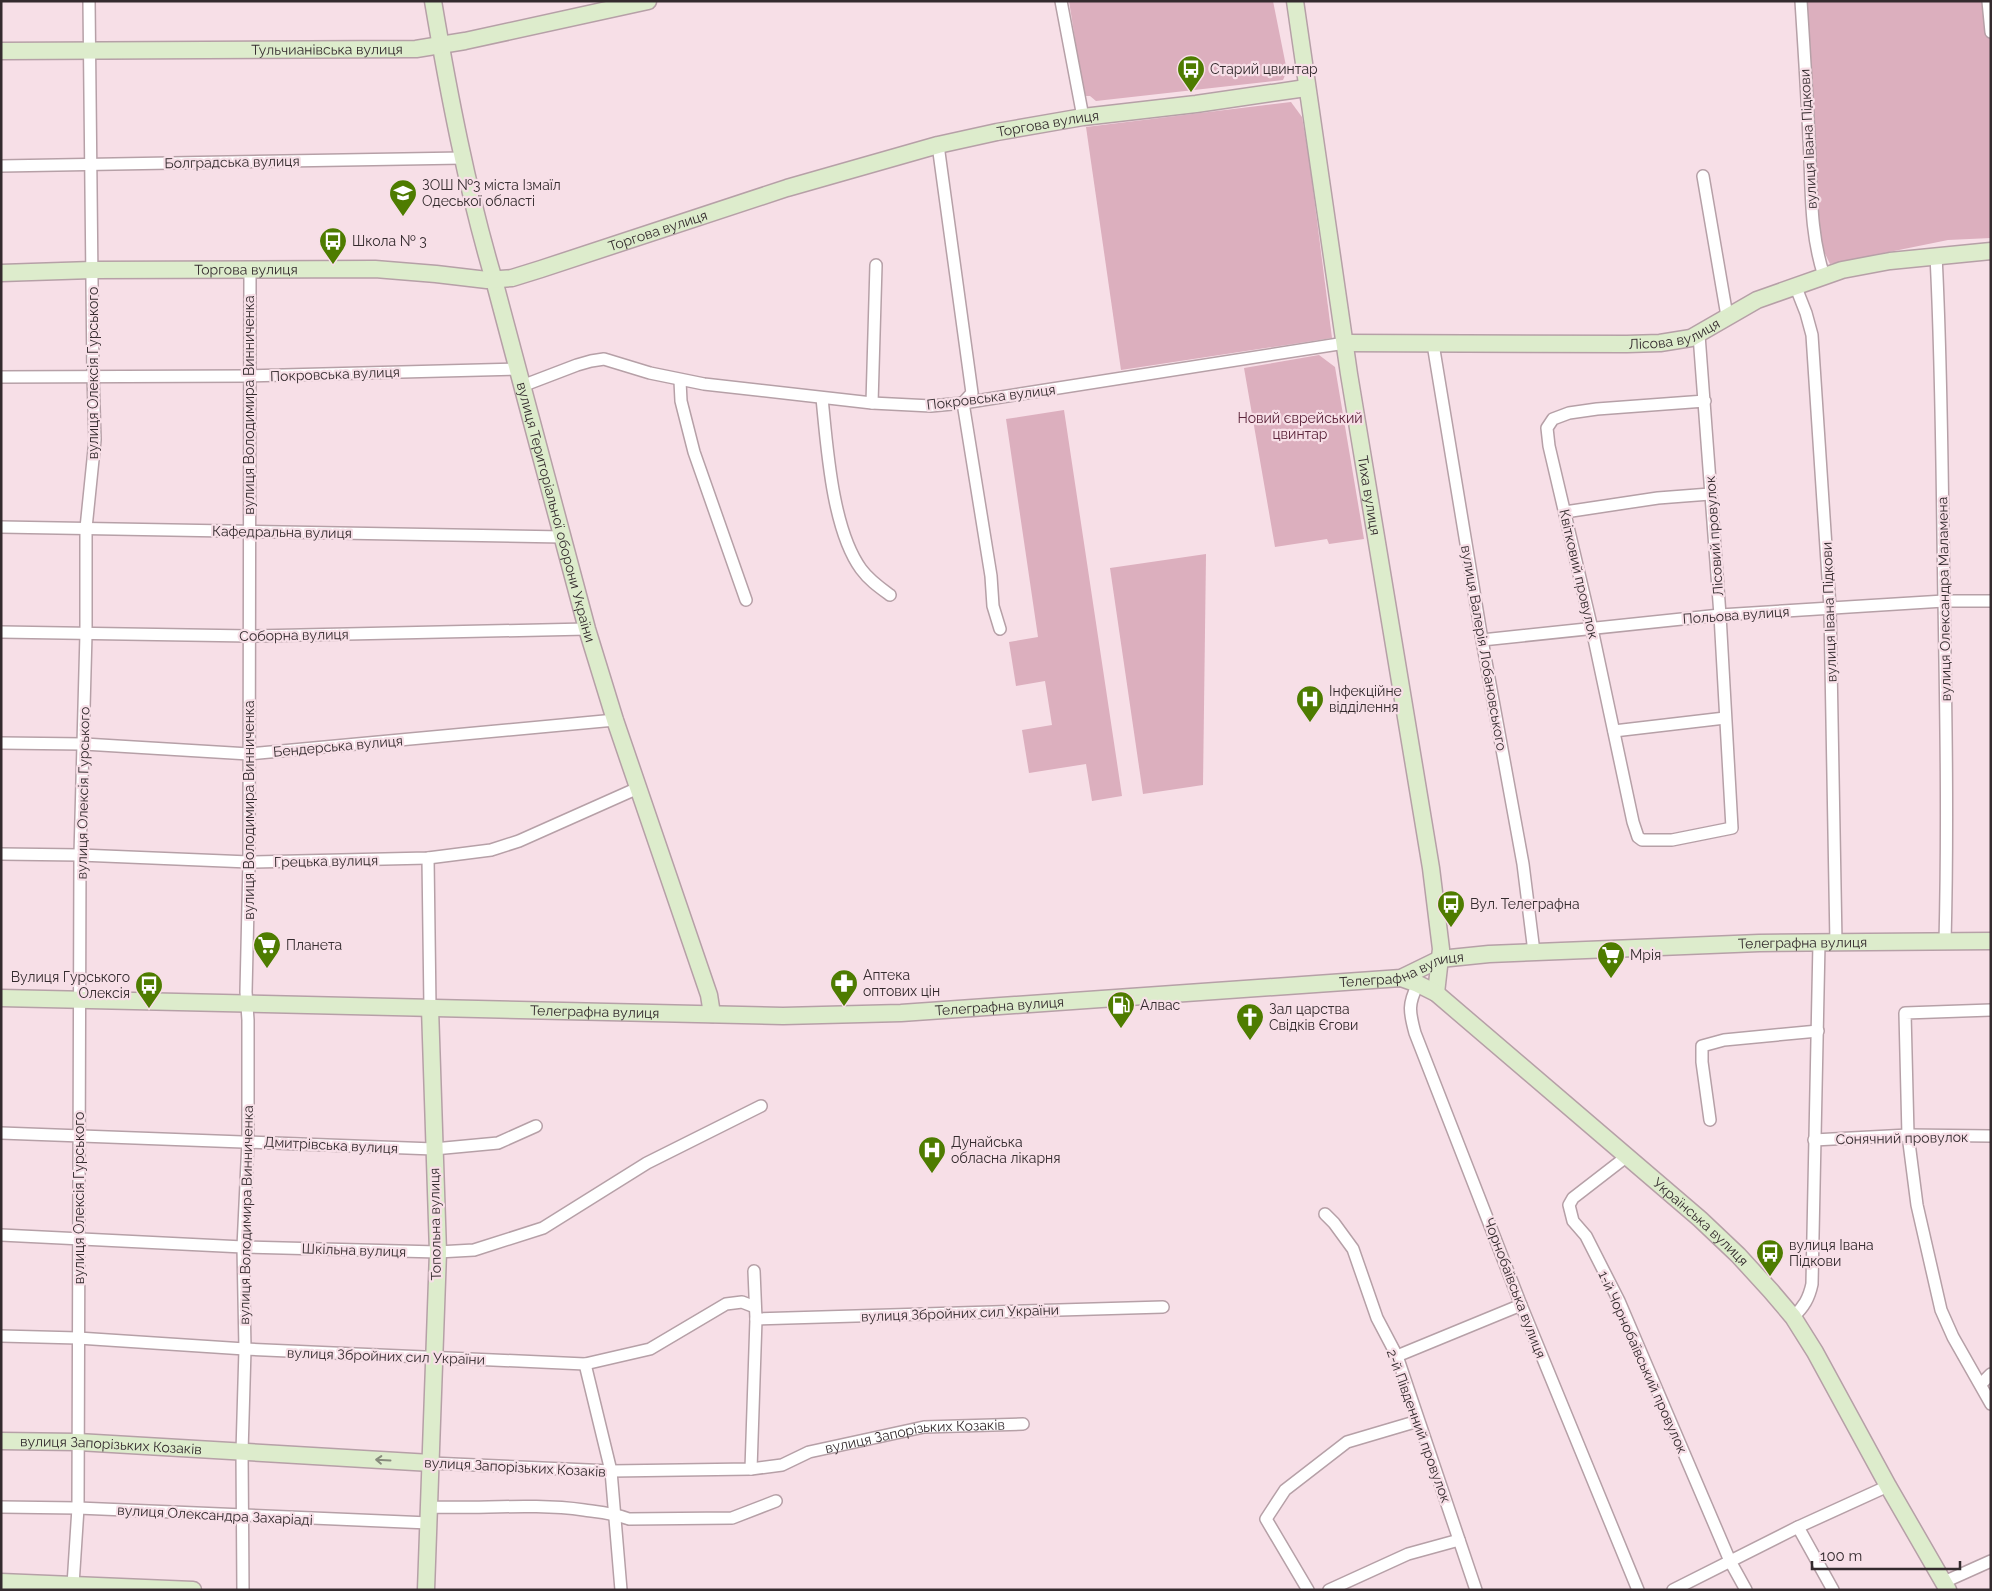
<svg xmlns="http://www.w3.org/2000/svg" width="1992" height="1591" viewBox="0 0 1992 1591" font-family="Raleway,sans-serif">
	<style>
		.green { fill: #dcafbe }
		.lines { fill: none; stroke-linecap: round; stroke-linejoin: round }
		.street-casing { stroke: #b6a0a7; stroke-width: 14 }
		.secondary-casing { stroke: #b6a0a7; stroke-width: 19 }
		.street { stroke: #fff; stroke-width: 11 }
		.secondary { stroke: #ddeccc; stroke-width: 16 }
		.oneway { stroke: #888c7d }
		.labels { text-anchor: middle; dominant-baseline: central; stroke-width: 4.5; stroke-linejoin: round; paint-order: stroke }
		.street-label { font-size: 14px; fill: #342b2e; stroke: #f7dfe7 }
		.poi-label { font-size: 14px; fill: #342b2e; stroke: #f7dfe7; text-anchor: start }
		.park-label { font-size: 14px; fill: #5b233a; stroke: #f7dfe7 }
	</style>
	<rect width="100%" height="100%" fill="#f7dfe7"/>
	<g class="green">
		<path d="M1069,1H1273L1287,71L1283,80L1096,101L1090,96H1084Z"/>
		<path d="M1805,1H1991V238L1948,240L1830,264L1819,241Z"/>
		<path d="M1291,102L1302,117L1309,158L1332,338L1121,370L1086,127Z"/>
		<path d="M1319,355L1335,367L1364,539L1329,544L1327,539L1275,547L1244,368Z"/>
		<path d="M1064,410L1122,796L1092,801L1086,764L1029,773L1022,730L1052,725L1045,681L1016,686L1009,642L1038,637L1006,419Z"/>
		<path d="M1206,554L1203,785L1143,794L1110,568Z"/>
	</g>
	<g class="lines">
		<g class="street-casing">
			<g id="street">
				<path d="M1061,1L1083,117"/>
				<path d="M1801,1C1804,47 1807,93 1809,139C1812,187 1809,230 1824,276"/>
				<path d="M1988,1L1991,32"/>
				<path d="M938,145L972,393L963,403L965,415L991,576L993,606L1000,629"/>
				<path d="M1,166L463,158"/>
				<path d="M1703,176L1727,316"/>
				<path d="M1936,256C1942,371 1942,486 1944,601C1946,714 1948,828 1945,942"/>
				<path d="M1795,285L1806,313L1812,335L1830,608L1836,943"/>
				<path d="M1699,335L1720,615L1732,828L1672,840H1642L1638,837L1633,822L1592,629L1549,446L1547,428L1553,419L1569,413L1597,409L1705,401"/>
				<path d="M1433,344L1482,640L1523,864L1534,952"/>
				<path d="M1,377L249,376L518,369"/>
				<path d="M680,381L681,401L694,452L746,600"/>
				<path d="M522,386L577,365L591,361L604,359L650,373L704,384L872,403L931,406L963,403L1345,343"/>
				<path d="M822,398C827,447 832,529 861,569C869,580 879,587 890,595"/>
				<path d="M872,403L876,265"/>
				<path d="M1565,512L1658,498L1710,494"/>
				<path d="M1,527L563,537"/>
				<path d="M1,632L250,636L587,629"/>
				<path d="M1482,640L1720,615L1944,601H1991"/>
				<path d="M1614,731L1725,718"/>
				<path d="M1,743L84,744L249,754L615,720"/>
				<path d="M1,854L80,855L249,862L428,858L491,850L519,841L638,788"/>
				<path d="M428,858L430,1008"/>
				<path d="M1418,984C1408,1004 1409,1011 1415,1033L1521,1305L1638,1590"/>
				<path d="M1991,1010L1905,1013L1908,1135L1917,1205L1941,1310L1953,1337L1991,1404"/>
				<path d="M1710,1120L1702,1062V1046L1724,1040L1818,1031"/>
				<path d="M1,1133L434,1149L498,1143L536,1126"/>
				<path d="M1814,1140L1908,1135L1991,1136"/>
				<path d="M1626,1157L1573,1198L1569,1205L1573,1221L1586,1236L1619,1301L1730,1561L1746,1590"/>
				<path d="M1325,1214L1334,1223L1353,1249L1377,1318L1397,1356L1476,1590"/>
				<path d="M1,1235L243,1247L438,1252L474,1250L543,1228L647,1163L761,1106"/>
				<path d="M1793,1317C1804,1307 1809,1298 1812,1284L1819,943"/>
				<path d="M756,1319L1163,1307"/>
				<path d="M1,1336L78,1338L245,1349L585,1364L650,1349L726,1304L742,1302L755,1307"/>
				<path d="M1397,1356L1521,1305"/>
				<path d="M585,1364L611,1471L621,1590"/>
				<path d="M1981,1384L1991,1374"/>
				<path id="s1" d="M431,1463L611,1471L751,1469L782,1465L809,1452L924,1427L1023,1424"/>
				<path d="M751,1469L756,1319L754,1271"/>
				<path d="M1,1507L78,1508L429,1523"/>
				<path d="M430,1507C481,1509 533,1503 584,1510C599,1512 614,1513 629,1519L732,1518L776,1501"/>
				<path d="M1798,1527L1833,1590"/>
				<path d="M1944,1582L1991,1561"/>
				<path d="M73,1585L78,1508L80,855L86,634V528L95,440L93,376L89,1"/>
				<path d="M243,1590L242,1452L245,1349L243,1247L248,1141V1020L246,992L249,862L250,270"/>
				<path d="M1308,1590L1266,1519L1285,1490L1347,1442L1418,1421"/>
				<path d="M1329,1590L1408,1554L1459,1540"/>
				<path d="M1673,1590L1798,1527L1888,1486"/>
			</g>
		</g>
		<g class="secondary-casing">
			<g id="secondary">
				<path id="s2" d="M433,1C449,95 467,189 494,280L587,629L615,720L709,995L712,1014"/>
				<path id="s3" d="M1295,1C1312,126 1332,249 1349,374L1431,868L1441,949L1436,993"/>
				<path id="s4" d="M1,51L416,49L465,41L648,1"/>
				<path id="s5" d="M1,273L92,270L375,269L436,274L487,280L512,278L541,269L787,188L938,145L997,132L1083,117L1196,104L1306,88"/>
				<path id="s6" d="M1345,343L1627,344L1660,343L1691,338L1757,300L1842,270L1890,261L1991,251"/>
				<path id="s7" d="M1401,978L1418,984L1436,993L1700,1219L1738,1255L1771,1291L1793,1317L1815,1352L1888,1486L1948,1590"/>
				<path id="s8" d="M1,998L783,1016L901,1013L1401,978L1440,959L1489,954L1759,943L1991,941"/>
				<path id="s9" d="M1,1441L78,1442L431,1463"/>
				<path d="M1,1582L193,1590"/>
				<path d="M426,1590L438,1252L430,1008"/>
			</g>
		</g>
		<use href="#street" class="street"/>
		<use href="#secondary" class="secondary"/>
	</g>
	<defs><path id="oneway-shaft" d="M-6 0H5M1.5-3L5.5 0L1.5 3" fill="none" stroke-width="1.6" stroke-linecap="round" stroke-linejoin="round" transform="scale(1.25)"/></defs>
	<use class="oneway" href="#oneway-shaft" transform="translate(383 1460) rotate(-177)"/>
	<defs>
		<g id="bus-pin" transform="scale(1.4375)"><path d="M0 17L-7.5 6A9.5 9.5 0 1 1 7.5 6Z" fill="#4e7c00" stroke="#f7dfe7"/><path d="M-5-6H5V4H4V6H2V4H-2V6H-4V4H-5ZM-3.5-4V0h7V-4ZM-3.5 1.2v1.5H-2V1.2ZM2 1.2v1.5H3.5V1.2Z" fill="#fff"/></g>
		<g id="school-pin" transform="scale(1.4375)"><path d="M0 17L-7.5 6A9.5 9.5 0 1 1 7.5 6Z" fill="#4e7c00" stroke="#f7dfe7"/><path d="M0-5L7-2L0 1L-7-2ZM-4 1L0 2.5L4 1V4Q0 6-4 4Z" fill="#fff"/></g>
		<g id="hospital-pin" transform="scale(1.4375)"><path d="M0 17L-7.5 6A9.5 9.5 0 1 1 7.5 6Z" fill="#4e7c00" stroke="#f7dfe7"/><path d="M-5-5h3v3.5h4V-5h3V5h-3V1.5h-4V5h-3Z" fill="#fff"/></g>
		<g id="supermarket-pin" transform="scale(1.4375)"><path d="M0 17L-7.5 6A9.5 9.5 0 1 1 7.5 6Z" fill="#4e7c00" stroke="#f7dfe7"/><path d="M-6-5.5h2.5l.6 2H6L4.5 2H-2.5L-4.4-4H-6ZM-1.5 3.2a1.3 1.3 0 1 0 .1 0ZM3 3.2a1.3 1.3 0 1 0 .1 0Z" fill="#fff"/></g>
		<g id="pharmacy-pin" transform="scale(1.4375)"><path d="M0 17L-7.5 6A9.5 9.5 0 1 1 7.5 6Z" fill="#4e7c00" stroke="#f7dfe7"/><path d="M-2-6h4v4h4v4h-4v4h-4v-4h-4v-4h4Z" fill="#fff"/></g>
		<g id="fuel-pin" transform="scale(1.4375)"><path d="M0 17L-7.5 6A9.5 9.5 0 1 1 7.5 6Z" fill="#4e7c00" stroke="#f7dfe7"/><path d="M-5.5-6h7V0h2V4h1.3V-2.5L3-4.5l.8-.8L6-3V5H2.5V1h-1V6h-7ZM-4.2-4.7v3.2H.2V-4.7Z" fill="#fff"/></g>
		<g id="church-pin" transform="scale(1.4375)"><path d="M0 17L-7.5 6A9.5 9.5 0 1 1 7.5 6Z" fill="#4e7c00" stroke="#f7dfe7"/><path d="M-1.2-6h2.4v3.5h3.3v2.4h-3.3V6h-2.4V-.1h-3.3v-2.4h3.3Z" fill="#fff"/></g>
	</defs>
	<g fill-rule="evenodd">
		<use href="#bus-pin" x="1191" y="69"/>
		<use href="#school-pin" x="403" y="193"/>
		<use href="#bus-pin" x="333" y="241"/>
		<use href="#hospital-pin" x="1310" y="699"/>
		<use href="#bus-pin" x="1451" y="904"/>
		<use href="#supermarket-pin" x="267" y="945"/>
		<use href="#supermarket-pin" x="1611" y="955"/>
		<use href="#pharmacy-pin" x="844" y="983"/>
		<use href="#bus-pin" x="149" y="985"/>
		<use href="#fuel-pin" x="1121" y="1005"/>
		<use href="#church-pin" x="1250" y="1017"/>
		<use href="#hospital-pin" x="932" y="1150"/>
		<use href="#bus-pin" x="1770" y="1253"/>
	</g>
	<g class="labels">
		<g class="street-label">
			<text stroke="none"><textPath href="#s4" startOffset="326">Тульчианівська вулиця</textPath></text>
			<text stroke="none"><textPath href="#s5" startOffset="1070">Торгова вулиця</textPath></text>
			<text transform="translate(1808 139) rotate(-93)">вулиця Івана Підкови</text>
			<text transform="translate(232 162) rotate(-1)">Болградська вулиця</text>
			<text stroke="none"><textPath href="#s5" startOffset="665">Торгова вулиця</textPath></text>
			<text stroke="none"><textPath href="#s5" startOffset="245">Торгова вулиця</textPath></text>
			<text stroke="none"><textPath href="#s6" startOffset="331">Лісова вулиця</textPath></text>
			<text transform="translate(93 373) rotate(-90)">вулиця Олексія Гурського</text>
			<text transform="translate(335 374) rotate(-2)">Покровська вулиця</text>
			<text transform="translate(991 397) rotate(-7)">Покровська вулиця</text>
			<text transform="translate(249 405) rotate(-90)">вулиця Володимира Винниченка</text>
			<text stroke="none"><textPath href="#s3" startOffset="500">Тиха вулиця</textPath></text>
			<text stroke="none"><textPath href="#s2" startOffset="526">вулиця Територіальної оборони України</textPath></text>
			<text transform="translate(282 532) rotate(1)">Кафедральна вулиця</text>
			<text transform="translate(1714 536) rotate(-94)">Лісовий провулок</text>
			<text transform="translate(1579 574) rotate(77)">Квітковий провулок</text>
			<text transform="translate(1944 599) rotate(-91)">вулиця Олександра Маламена</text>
			<text transform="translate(1829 612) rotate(-92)">вулиця Івана Підкови</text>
			<text transform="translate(1736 615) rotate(-4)">Польова вулиця</text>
			<text transform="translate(294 635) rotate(-1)">Соборна вулиця</text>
			<text transform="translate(1484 648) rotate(80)">вулиця Валерія Лобановського</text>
			<text transform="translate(338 746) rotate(-5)">Бендерська вулиця</text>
			<text transform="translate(83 793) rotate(-89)">вулиця Олексія Гурського</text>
			<text transform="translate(249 810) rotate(-90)">вулиця Володимира Винниченка</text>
			<text transform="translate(326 861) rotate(-1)">Грецька вулиця</text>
			<text stroke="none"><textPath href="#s8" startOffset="1808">Телеграфна вулиця</textPath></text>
			<text stroke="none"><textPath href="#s8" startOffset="1404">Телеграфна вулиця</textPath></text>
			<text stroke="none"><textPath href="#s8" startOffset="999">Телеграфна вулиця</textPath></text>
			<text stroke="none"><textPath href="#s8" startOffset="594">Телеграфна вулиця</textPath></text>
			<text transform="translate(1902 1138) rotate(-1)">Сонячний провулок</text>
			<text transform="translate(331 1145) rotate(3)">Дмитрівська вулиця</text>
			<text transform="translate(79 1198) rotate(-90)">вулиця Олексія Гурського</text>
			<text transform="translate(246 1215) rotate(-89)">вулиця Володимира Винниченка</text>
			<text stroke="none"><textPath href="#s7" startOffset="388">Українська вулиця</textPath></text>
			<text transform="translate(435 1224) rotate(-91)">Топольна вулиця</text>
			<text transform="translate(354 1250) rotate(2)">Шкільна вулиця</text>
			<text transform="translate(1515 1288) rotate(69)">Чорнобаївська вулиця</text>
			<text transform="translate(960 1313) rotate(-2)">вулиця Збройних сил України</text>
			<text transform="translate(386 1356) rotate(2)">вулиця Збройних сил України</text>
			<text transform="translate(1643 1362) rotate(66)">1-й Чорнобаївський провулок</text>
			<text transform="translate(1419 1426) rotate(70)">2-й Південний провулок</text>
			<text stroke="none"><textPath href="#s1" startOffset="489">вулиця Запорізьких Козаків</textPath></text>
			<text stroke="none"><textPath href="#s9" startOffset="110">вулиця Запорізьких Козаків</textPath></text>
			<text transform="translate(515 1467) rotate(3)">вулиця Запорізьких Козаків</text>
			<text transform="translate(215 1515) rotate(3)">вулиця Олександра Захаріаді</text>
		</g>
		<g class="poi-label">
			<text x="1210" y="69">Старий цвинтар</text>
			<text x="422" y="185">ЗОШ №3 міста Ізмаїл<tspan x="422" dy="16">Одеської області</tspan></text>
			<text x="352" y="241">Школа № 3</text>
			<text x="1329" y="691">Інфекційне<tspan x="1329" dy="16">відділення</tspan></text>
			<text x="1470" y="904">Вул. Телеграфна</text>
			<text x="286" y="945">Планета</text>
			<text x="1630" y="955">Мрія</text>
			<text x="863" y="975">Аптека<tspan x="863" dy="16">оптових цін</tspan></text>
			<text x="130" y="977" text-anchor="end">Вулиця Гурського<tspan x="130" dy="16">Олексія</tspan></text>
			<text x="1140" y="1005">Алвас</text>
			<text x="1269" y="1009">Зал царства<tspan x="1269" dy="16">Свідків Єгови</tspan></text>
			<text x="951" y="1142">Дунайська<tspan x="951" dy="16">обласна лікарня</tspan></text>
			<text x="1789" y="1245">вулиця Івана<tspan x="1789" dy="16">Підкови</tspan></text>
		</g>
		<g class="park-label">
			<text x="1300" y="418">Новий єврейський<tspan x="1300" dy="16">цвинтар</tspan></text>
		</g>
	</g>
	<rect width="1992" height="1591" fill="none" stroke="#342b2e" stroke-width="5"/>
	<path d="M1812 1561v8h148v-8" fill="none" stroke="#342b2e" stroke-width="2.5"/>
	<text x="1820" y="1561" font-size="15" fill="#342b2e" stroke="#f7dfe7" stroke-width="4" paint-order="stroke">100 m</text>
</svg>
